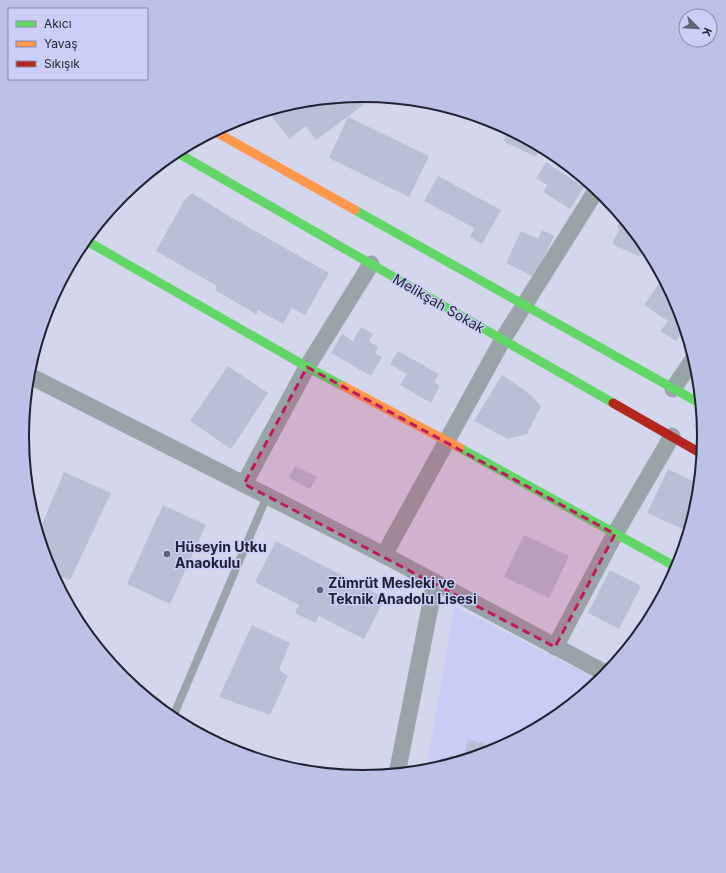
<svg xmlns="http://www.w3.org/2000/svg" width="726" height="873" viewBox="0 0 726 873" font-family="Inter,sans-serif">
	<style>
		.built { fill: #c7cdf5 }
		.building { fill: #b8c0d6 }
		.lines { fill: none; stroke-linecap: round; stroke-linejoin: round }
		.lane { stroke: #98a4a8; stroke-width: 8 }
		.street { stroke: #98a4a8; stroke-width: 17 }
		.fast { stroke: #63d668; stroke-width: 9 }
		.slow { stroke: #ff974d; stroke-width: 9 }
		.jam { stroke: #b3261e; stroke-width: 9 }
		.marked { fill: #c2185b; fill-opacity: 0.2; stroke: #c2185b; stroke-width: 3; stroke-dasharray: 8 5; stroke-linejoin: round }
		.poi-dot { fill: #5f6174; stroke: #cacff7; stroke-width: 1.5 }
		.labels { text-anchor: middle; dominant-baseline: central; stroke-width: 3; stroke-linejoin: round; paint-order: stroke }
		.street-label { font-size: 14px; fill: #202234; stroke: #cacff7 }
		.poi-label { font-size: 14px; font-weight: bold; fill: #202234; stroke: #cacff7; text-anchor: start }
		.rim { fill: none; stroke: #202234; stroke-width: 2 }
	</style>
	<rect width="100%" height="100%" fill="#d4d7ec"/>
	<path class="built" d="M454,606L601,681L552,720L493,752L426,771Z"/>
	<g class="building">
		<path d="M363,96L380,97L372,103L370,100L316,140L306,126L289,139L268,111L297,102Z"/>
		<path d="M348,117L429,156L409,197L329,158Z"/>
		<path d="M509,130L541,147L536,157L503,141Z"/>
		<path d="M559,158L582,177L581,178L555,163Z"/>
		<path d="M546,162L584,187L570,209L543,192L547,185L536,178Z"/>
		<path d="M438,176L501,210L482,244L470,237L474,228L424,201Z"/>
		<path d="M192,193L229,216L329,273L305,315L292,308L283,324L258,310L256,314L215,290L217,286L156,251L185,199Z"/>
		<path d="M622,217L645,245L640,257L612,244L620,228L617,227Z"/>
		<path d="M542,230L554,236L534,277L506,263L521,231L538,239Z"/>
		<path d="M660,282L668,287L678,306L685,328L676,341L660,331L668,321L644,305Z"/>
		<path d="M361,327L373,334L369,341L378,347L375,353L382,357L371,376L331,353L342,334L353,341Z"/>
		<path d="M398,351L439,374L434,382L440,386L431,403L400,385L407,374L390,364Z"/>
		<path d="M228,366L268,393L231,449L190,421Z"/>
		<path d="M502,375L530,394L541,406L527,434L508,439L474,421Z"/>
		<path d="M295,466L317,477L310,489L289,478Z"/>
		<path d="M668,469L699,484L697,503L689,532L647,513Z"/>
		<path d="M64,472L111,493L70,580L51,573L48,567L38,534Z"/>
		<path d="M163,505L206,525L170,604L127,584Z"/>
		<path d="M524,535L569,556L549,598L504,577Z"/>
		<path d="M276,541L385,598L364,639L319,616L315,623L295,613L299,605L255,582Z"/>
		<path d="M610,570L641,586L619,629L588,613Z"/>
		<path d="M252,625L290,643L279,670L288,676L270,715L219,697Z"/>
		<path d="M468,739L485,744L482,755L447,766L450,755L464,758Z"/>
	</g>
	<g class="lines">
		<path class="lane" d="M172,719L267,496"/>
		<g class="street">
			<path d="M28,375L384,555L607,674"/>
			<path d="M673,389L694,358"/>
			<path d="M244,484L307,367L371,264"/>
			<path d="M384,555L503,339L597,189"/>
			<path d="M555,647L615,534L672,436"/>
			<path d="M397,774L435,582"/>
		</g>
		<g class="fast">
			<path d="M176,152L613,403"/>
			<path d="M355,210L701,404"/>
			<path d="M85,240L307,367L343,386"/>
			<path d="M460,448L678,568"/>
		</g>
		<g class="slow">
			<path d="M214,131L355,210"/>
			<path d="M343,386L460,448"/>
		</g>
		<path class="jam" d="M613,403L702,454"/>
	</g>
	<path class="marked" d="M307,367L615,534L555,647L244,484Z"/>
	<g class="poi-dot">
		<circle cx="167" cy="554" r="4"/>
		<circle cx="320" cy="590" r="4"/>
	</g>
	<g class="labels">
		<g class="street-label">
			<text transform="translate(439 303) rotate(30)">Melikşah Sokak</text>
		</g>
		<g class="poi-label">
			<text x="175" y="546">Hüseyin Utku<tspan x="175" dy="16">Anaokulu</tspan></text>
			<text x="328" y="582">Zümrüt Mesleki ve<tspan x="328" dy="16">Teknik Anadolu Lisesi</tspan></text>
		</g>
	</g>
	<path d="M0 0H726V873H0ZM29 436a334 334 0 1 1 668 0a334 334 0 1 1-668 0Z" fill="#bcc1e7" fill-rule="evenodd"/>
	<path class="rim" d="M29 436a334 334 0 1 1 668 0a334 334 0 1 1-668 0Z"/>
	<rect x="8" y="8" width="140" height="72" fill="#cacff7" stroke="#868aa9"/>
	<rect x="16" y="21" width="20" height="6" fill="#63d668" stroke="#868aa9"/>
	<text x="44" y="28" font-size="12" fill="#202234">Akıcı</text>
	<rect x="16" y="41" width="20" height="6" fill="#ff974d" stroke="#868aa9"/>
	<text x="44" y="48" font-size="12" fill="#202234">Yavaş</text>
	<rect x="16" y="61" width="20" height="6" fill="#b3261e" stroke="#868aa9"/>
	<text x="44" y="68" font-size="12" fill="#202234">Sıkışık</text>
	<g transform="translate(698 28) rotate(114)"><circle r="19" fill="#cacff7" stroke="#868aa9"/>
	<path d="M0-3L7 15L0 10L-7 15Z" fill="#5f6174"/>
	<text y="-6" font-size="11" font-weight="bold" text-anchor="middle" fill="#202234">K</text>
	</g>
</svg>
